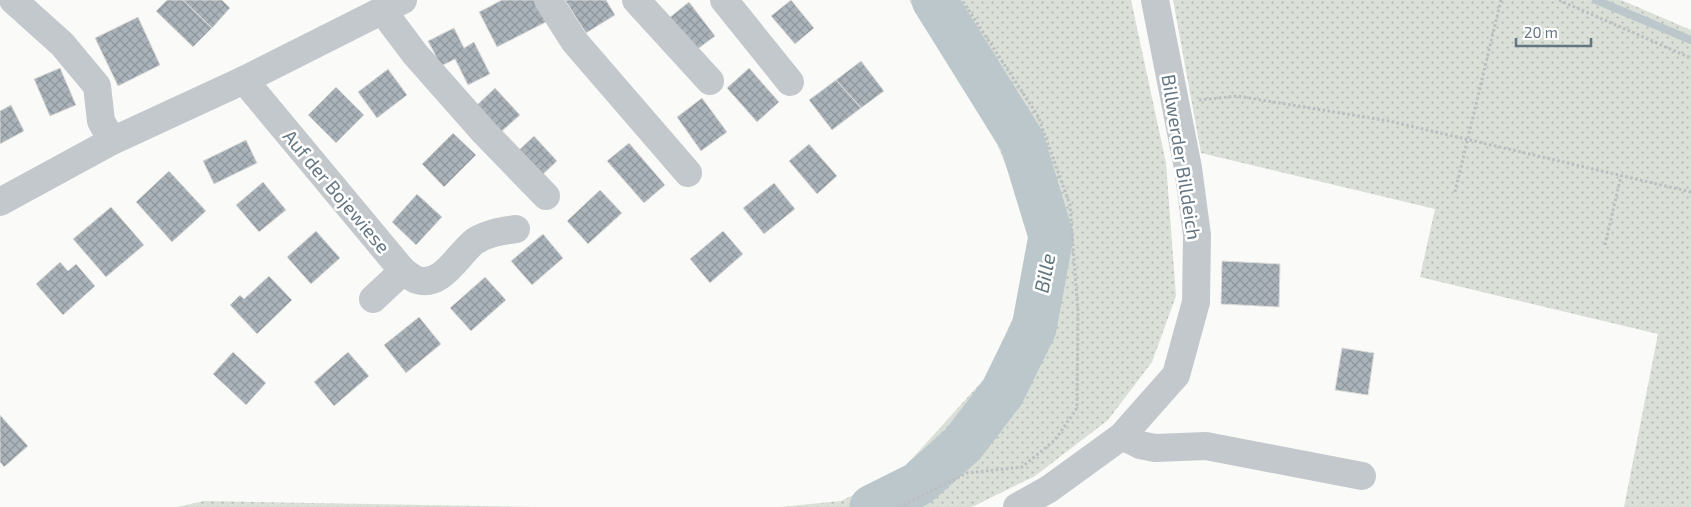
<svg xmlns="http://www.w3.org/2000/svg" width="1691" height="507" viewBox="0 0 1691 507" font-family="'Exo 2',sans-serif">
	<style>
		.park { fill: url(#park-dots) }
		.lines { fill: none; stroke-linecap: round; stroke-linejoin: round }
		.stream { stroke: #bbc7cb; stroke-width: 8 }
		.river { stroke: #bbc7cb; stroke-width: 45 }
		.building { fill: url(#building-cross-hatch); stroke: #dcdcda }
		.path { stroke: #bbbfc2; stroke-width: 3; stroke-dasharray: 2.5 2.5; stroke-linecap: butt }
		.minor { stroke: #c3c8cc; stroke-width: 28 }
		.labels { text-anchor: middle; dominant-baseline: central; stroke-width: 5; stroke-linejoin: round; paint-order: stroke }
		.street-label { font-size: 19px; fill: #657683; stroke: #fff }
		.water-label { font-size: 20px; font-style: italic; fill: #60757c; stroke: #fff }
	</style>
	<defs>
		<pattern id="park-dots" width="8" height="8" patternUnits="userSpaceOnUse" patternTransform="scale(1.25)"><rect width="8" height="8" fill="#dadfd7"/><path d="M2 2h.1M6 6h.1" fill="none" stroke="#b4b9b4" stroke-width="1.8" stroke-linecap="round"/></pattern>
		<pattern id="building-cross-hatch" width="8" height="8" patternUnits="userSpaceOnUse" patternTransform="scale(1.25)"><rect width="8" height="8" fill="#aab3b9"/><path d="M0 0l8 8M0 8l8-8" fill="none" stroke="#8e969c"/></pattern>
	</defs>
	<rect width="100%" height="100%" fill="#fafaf8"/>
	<g class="park">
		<path d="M909,0H1131L1166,163L1176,296L1152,362L1108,420L1035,476L972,507H780L841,501L899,473L986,377L1017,309L1032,229L997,144Z"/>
		<path d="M1173,0H1621L1691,30V507H1624L1658,334L1420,277L1435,209L1201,153Z"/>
		<path d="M204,501L533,507H177Z"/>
	</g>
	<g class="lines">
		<path class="stream" d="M1596,0L1691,40"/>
		<path class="river" d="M872,507L918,484L963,444L1002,393L1034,328L1051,236L1022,141L934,0"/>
	</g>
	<g class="building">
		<path d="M167,0H183L212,28L193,47L156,11Z"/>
		<path d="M183,0H222L230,8L212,28Z"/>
		<path d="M502,0H535L546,22L497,47L479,12Z"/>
		<path d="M565,0H606L615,15L586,33Z"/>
		<path d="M791,0L814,28L795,44L771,16Z"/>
		<path d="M689,2L715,36L695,51L669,18Z"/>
		<path d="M138,17L160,65L118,86L95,38Z"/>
		<path d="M454,28L464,48L474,42L490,74L468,85L455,59L441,66L428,41Z"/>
		<path d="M861,61L884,91L861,108L836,80Z"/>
		<path d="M60,68L76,105L50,116L34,79Z"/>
		<path d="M749,68L779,102L757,122L727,88Z"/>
		<path d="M388,69L407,95L377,118L358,92Z"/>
		<path d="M836,80L861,108L832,130L809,100Z"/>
		<path d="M336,87L364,115L336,143L308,115Z"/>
		<path d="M495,88L520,115L501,132L476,106Z"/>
		<path d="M702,98L727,132L701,151L677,117Z"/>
		<path d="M11,105L24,131L0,144V111Z"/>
		<path d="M453,133L476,155L444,187L422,164Z"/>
		<path d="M534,136L557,161L539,178L516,153Z"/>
		<path d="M246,140L257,163L214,184L203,161Z"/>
		<path d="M629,143L665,185L644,203L607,161Z"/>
		<path d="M809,144L837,176L817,194L789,161Z"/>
		<path d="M169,171L206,211L172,242L136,202Z"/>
		<path d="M263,182L286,210L259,232L236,205Z"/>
		<path d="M774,183L795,209L764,234L743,208Z"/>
		<path d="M600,190L622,213L588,244L567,221Z"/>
		<path d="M417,194L442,217L416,245L392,222Z"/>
		<path d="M111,207L144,245L106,277L73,239Z"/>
		<path d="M316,231L340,258L311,284L287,257Z"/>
		<path d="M723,231L743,254L710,283L690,259Z"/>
		<path d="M543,234L563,258L532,285L511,261Z"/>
		<path d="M1222,261L1280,264L1279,307L1221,304Z"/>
		<path d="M60,262L68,271L76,264L95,286L63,315L36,284Z"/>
		<path d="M269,276L292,300L257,334L230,305L240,295L244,299Z"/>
		<path d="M485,277L506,300L471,331L450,308Z"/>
		<path d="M419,317L441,344L406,373L384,345Z"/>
		<path d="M1342,348L1374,353L1368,395L1335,390Z"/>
		<path d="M233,352L266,383L246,405L213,374Z"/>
		<path d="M348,352L369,376L334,406L314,382Z"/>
		<path d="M0,415L28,446L4,467L0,462Z"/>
	</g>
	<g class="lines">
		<g class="path">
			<path d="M1559,0L1691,58"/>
			<path d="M1199,100L1237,96L1389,121L1691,192"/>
			<path d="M1455,192L1501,0"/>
			<path d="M1605,245L1621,176"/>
			<path d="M899,507L967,473L1022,467L1055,440L1077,408L1078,313L1070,205L1038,116L962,0"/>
		</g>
		<g class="minor">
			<path d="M13,0L62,44L97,86L101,121L112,141"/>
			<path d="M548,0L574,41L688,173"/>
			<path d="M636,0L710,81"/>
			<path d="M724,0L790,82"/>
			<path d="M382,10L415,54L483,131L546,196"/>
			<path d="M244,80L403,271L373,299"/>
			<path d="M0,202L112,141L244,80L403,0"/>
			<path d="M403,271C407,274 412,278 417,280C442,288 458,254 475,241C488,233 501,231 516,229"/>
			<path d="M1122,436L1140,445L1155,448L1206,446L1362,476"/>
			<path d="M1017,507L1049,489L1122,436L1176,375L1196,302L1197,235L1188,168L1155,0"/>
		</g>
	</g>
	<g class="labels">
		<g class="street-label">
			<text transform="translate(1182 157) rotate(81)">Billwerder Billdeich</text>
			<text transform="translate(337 191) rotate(50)">Auf der Bojewiese</text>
		</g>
		<g class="water-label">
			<text transform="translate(1044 273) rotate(-79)">Bille</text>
		</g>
	</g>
	<path d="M1516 38v8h75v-8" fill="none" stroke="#657683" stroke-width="2.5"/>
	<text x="1524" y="38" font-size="15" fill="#657683" stroke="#ffffff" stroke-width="4" paint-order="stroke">20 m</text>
</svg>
